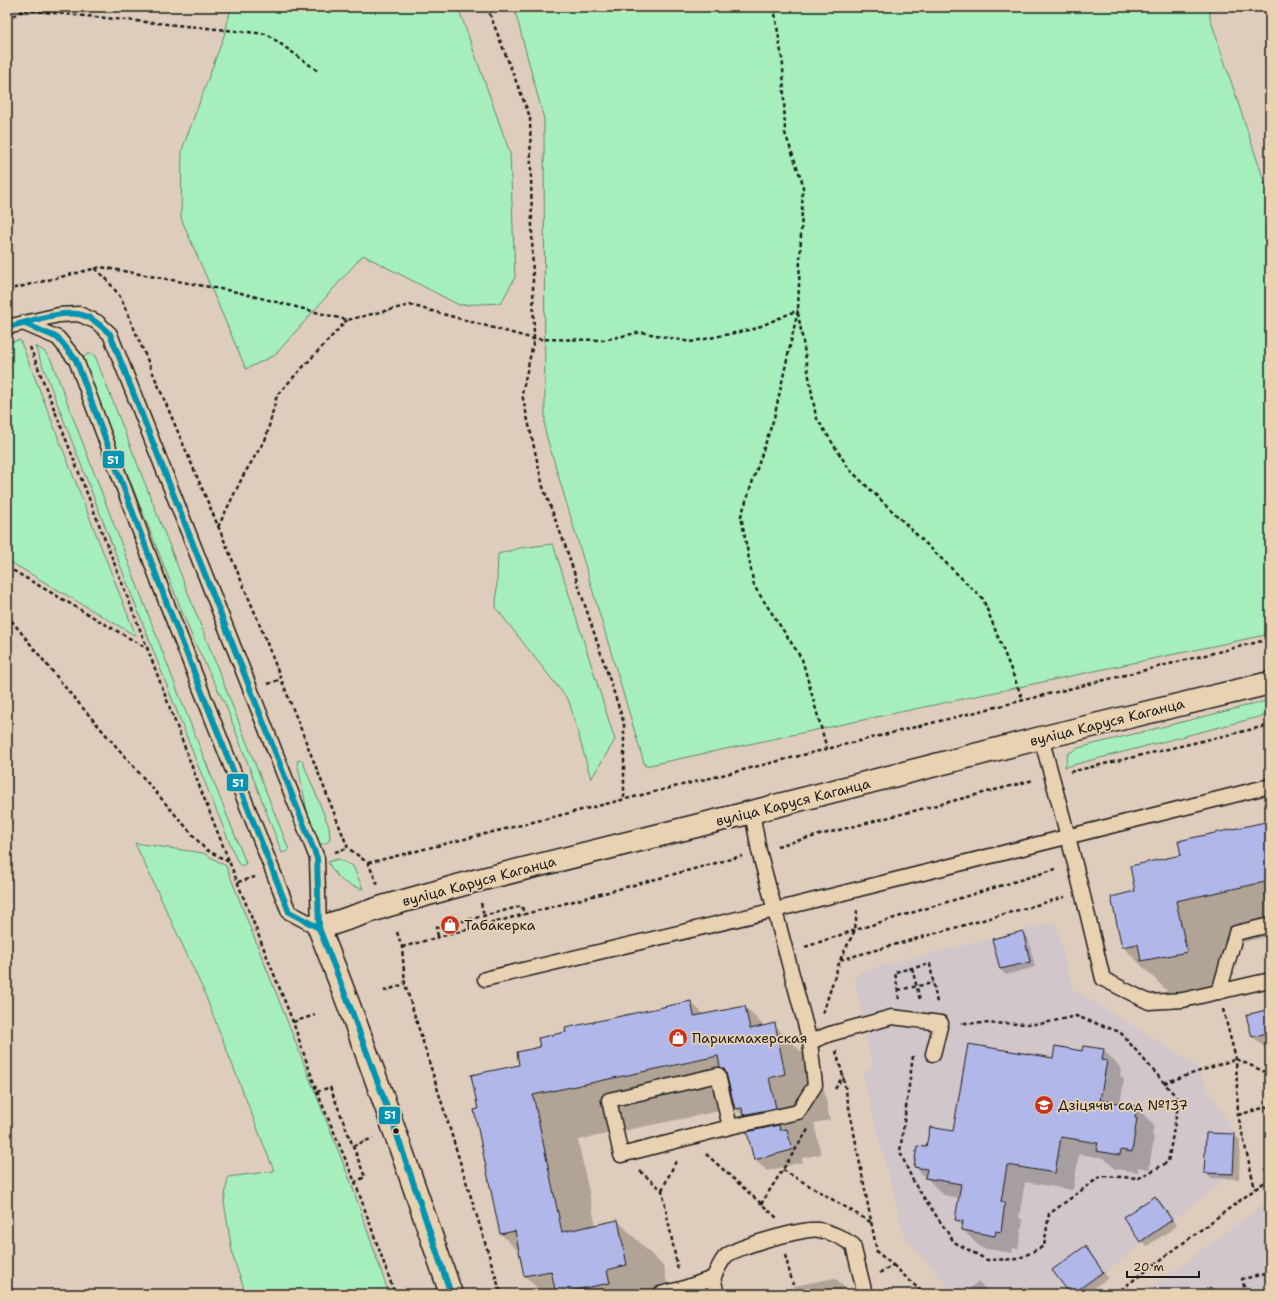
<svg xmlns="http://www.w3.org/2000/svg" width="1277" height="1301" viewBox="0 0 1277 1301" font-family="'Shantell Sans',sans-serif">
	<style>
		.built { fill: #d1c6ca }
		.green { fill: #a6efbd; stroke: #61866c }
		.shadow { fill: #0003 }
		.building { fill: #b2b7e9; stroke: #1c1c1c }
		.lines { fill: none; stroke-linecap: round; stroke-linejoin: round }
		.lane-casing { stroke: #1c1c1c; stroke-width: 17 }
		.street-casing { stroke: #1c1c1c; stroke-width: 25 }
		.path { stroke: #1c1c1c; stroke-width: 2.5; stroke-dasharray: 4 3; stroke-linecap: butt }
		.lane { stroke: #e9d2b2; stroke-width: 14 }
		.street { stroke: #e9d2b2; stroke-width: 22 }
		.bus-1-casing { stroke: #e9d2b2; stroke-width: 9 }
		.bus-1 { stroke: #0494b3; stroke-width: 6 }
		.bus-dot { fill: #1c1c1c; stroke: #e9d2b2; stroke-width: 1.5 }
		.labels { text-anchor: middle; dominant-baseline: central; stroke-width: 3.5; stroke-linejoin: round; paint-order: stroke }
		.street-label { font-size: 14px; fill: #1c1c1c; stroke: #e9d2b2 }
		.poi-label { font-size: 14px; fill: #1c1c1c; stroke: #e9d2b2; text-anchor: start }
		.line-badge { stroke: #e9d2b2; stroke-width: 1.5 }
		.badge-label { font-size: 11px; text-anchor: middle; font-weight: bold; fill: #fff }
	</style>
	<rect width="100%" height="100%" fill="#decdbd"/>
	<filter id="ink" filterUnits="userSpaceOnUse"><feTurbulence type="fractalNoise" baseFrequency=".025" numOctaves="2"/><feDisplacementMap in="SourceGraphic" scale="8" xChannelSelector="R" yChannelSelector="G"/><feConvolveMatrix kernelMatrix="1 2 1 2 8 2 1 2 1" color-interpolation-filters="sRGB"/></filter>
	<g filter="url(#ink)">
		<g class="built">
			<path d="M1055,922L1073,989L1193,1063L1235,1134L1233,1174L1077,1294H955L905,1238L863,1076L872,1065L855,980L861,971Z"/>
			<path d="M1270,1199V1294H1143Z"/>
		</g>
		<g class="green">
			<path d="M231,7H458L510,153L515,277L501,303L459,305L363,255L275,355L246,369L181,218L182,150L225,33Z"/>
			<path d="M514,7H1210V18L1270,199V634L645,766L545,431L544,119Z"/>
			<path d="M20,340L136,636L7,560V343Z"/>
			<path d="M35,346L44,351L51,360L181,700L246,863L241,866L238,863L197,763Z"/>
			<path d="M87,354H92L95,356L289,850L282,853L226,706L193,639L82,360Z"/>
			<path d="M553,544L615,740L591,779L569,701L496,608L498,554L520,548Z"/>
			<path d="M1270,700V714L1065,767L1068,754L1078,748Z"/>
			<path d="M302,760L329,827L330,839L326,843L318,845L310,826L297,761Z"/>
			<path d="M135,843L203,853L226,866L351,1183L389,1294H246L233,1257L224,1202L228,1177L274,1171L202,987Z"/>
			<path d="M338,859L353,866L363,889C343,884 338,880 328,862Z"/>
		</g>
		<g class="shadow">
			<path d="M1270,822V936L1221,947L1232,997L1188,1007L1173,992L1169,993L1123,947L1112,897L1136,892L1182,856Z"/>
			<path d="M1022,932L1028,938L1035,967L1006,975L1000,969L993,940Z"/>
			<path d="M691,1002L704,1015L745,1007L765,1027L774,1025L820,1070L830,1120L814,1123L821,1154L802,1158L803,1162L767,1171L755,1160L757,1131L735,1108L578,1140L596,1226L618,1221L664,1267L669,1294H543L525,1276L520,1253L501,1234L475,1111L479,1110L542,1048Z"/>
			<path d="M1270,1010V1047L1265,1048L1253,1037Z"/>
			<path d="M1103,1050L1121,1068L1120,1075L1124,1080L1120,1104L1136,1107L1154,1125L1152,1135L1154,1137L1149,1169L1138,1167V1172L1115,1169L1104,1158L1079,1154L1073,1190L1025,1182L1019,1217L1023,1221L1018,1249L1013,1248L1012,1253L981,1248L963,1230V1227L956,1220L960,1198L944,1195L915,1167L927,1148L954,1132L1054,1059L1083,1052Z"/>
			<path d="M1234,1135L1240,1140L1239,1179L1211,1178L1205,1172Z"/>
			<path d="M1155,1197L1161,1202L1177,1226L1147,1246L1141,1241Z"/>
			<path d="M1085,1247L1091,1253L1108,1278L1085,1294H1071Z"/>
			<path d="M835,1278L851,1294H773L795,1289L794,1286Z"/>
			<path d="M978,1281L990,1294H964Z"/>
		</g>
		<g class="building">
			<path d="M1270,821V881L1176,901L1187,952L1141,961L1138,944L1122,947L1111,897L1135,891L1130,866L1181,855L1178,841Z"/>
			<path d="M1023,931L1030,962L1000,969L992,939Z"/>
			<path d="M691,1001L694,1016L745,1006L750,1029L775,1023L785,1074L769,1078L776,1108L743,1115L742,1108L735,1109L726,1073L724,1069L720,1067L718,1056L533,1095L562,1232L618,1220L627,1265L607,1270L610,1283L556,1294L551,1271L524,1276L515,1231L500,1234L474,1110L478,1109L471,1075L519,1065L517,1052L540,1047L538,1038L566,1032L565,1028Z"/>
			<path d="M1270,1009V1032L1252,1037L1246,1015Z"/>
			<path d="M968,1044L1053,1058L1055,1046L1082,1051L1083,1046L1104,1049L1102,1060L1107,1061L1100,1100L1137,1106L1135,1118H1137L1132,1152L1121,1150L1120,1155L1096,1151L1098,1143L1061,1137L1055,1173L1007,1165L1001,1202H1005L1001,1232L996,1231L995,1236L962,1230L963,1221L955,1220L961,1184L925,1178L927,1169L914,1167L917,1146L926,1147L930,1127L953,1131Z"/>
			<path d="M779,1125L780,1130L787,1129L792,1150L754,1160L747,1132Z"/>
			<path d="M1206,1133L1235,1134L1233,1174L1204,1173Z"/>
			<path d="M1155,1196L1172,1220L1140,1242L1123,1217Z"/>
			<path d="M1085,1246L1103,1272L1072,1294H1070L1052,1270Z"/>
		</g>
		<g class="lines">
			<g class="lane-casing">
				<g id="lane">
					<path d="M7,327L59,315L79,314L97,322L110,334L317,858L319,928L289,912L167,604L76,360L58,338L23,323"/>
					<path d="M1041,738C1064,818 1084,898 1103,979L1149,1002L1183,1000L1270,980"/>
					<path d="M485,979L775,910L1270,786"/>
					<path d="M1219,992L1236,933L1270,925"/>
					<path d="M810,1042L830,1034L892,1017L941,1023L933,1054"/>
					<path d="M730,1127L718,1075L609,1100L621,1155L730,1127L798,1112L815,1085L810,1042L759,851L752,812"/>
					<path d="M713,1278L717,1294"/>
					<path d="M660,1294L681,1289L713,1278C717,1271 720,1263 725,1257C733,1247 807,1227 819,1230C832,1232 842,1238 853,1245L865,1294"/>
				</g>
			</g>
			<g class="street-casing">
				<path id="street" d="M451,1294C409,1171 367,1049 319,928L386,906L475,881L752,812L1041,738L1270,683"/>
			</g>
			<g class="path">
				<path d="M487,7L530,117L534,339L522,394L543,487L565,545L624,723V799"/>
				<path d="M774,7L783,65L785,133L803,184L798,310L774,418L741,516L754,586L802,659L827,749"/>
				<path d="M25,10L267,34L318,71"/>
				<path d="M7,19L30,7"/>
				<path d="M95,269L105,277L121,298L255,613L348,848L368,863L378,885"/>
				<path d="M7,290L101,267L237,292L347,320L410,305L534,339L604,340L641,332L690,342L754,329L798,310"/>
				<path d="M798,313L816,417L849,469L983,599L1023,700"/>
				<path d="M30,347L148,650L202,793L293,1022L317,1092L355,1182L395,1294"/>
				<path d="M218,527L243,476L266,438L277,395L347,320"/>
				<path d="M7,567L148,649"/>
				<path d="M7,615L69,692L205,849L231,863"/>
				<path d="M268,684L281,679"/>
				<path d="M1070,772L1270,725"/>
				<path d="M777,846L1034,780"/>
				<path d="M335,852L348,848"/>
				<path d="M368,863L1270,639"/>
				<path d="M238,882L255,877"/>
				<path d="M481,903L484,916"/>
				<path d="M397,932L402,947L405,984L501,1294"/>
				<path d="M438,936L436,928L522,906L524,915"/>
				<path d="M402,947L742,856"/>
				<path d="M805,947L855,930L1056,869"/>
				<path d="M840,960L1065,897"/>
				<path d="M912,968L920,1000"/>
				<path d="M898,990L933,983"/>
				<path d="M384,991L405,984"/>
				<path d="M899,999L895,972L930,964L937,1003"/>
				<path d="M1223,1009L1236,1059L1238,1115L1255,1189"/>
				<path d="M823,1013L840,960L855,930L857,910"/>
				<path d="M293,1022L315,1015"/>
				<path d="M836,1051L843,1076L877,1252L893,1265L880,1273"/>
				<path d="M913,1056L900,1152L914,1183L954,1242L987,1260L1018,1259L1044,1246L1049,1214L1101,1176L1139,1178L1168,1162L1179,1100L1120,1032L1076,1016L1040,1024L960,1023"/>
				<path d="M1164,1083L1236,1059L1270,1074"/>
				<path d="M835,1089L843,1076"/>
				<path d="M317,1092L330,1087L365,1177L355,1182"/>
				<path d="M1238,1115L1270,1106"/>
				<path d="M353,1146L373,1138"/>
				<path d="M706,1154L777,1218"/>
				<path d="M783,1170L872,1223"/>
				<path d="M640,1171L662,1190L678,1270"/>
				<path d="M662,1190L676,1161"/>
				<path d="M761,1204L809,1128"/>
				<path d="M785,1255L793,1285"/>
				<path d="M893,1265L924,1294"/>
				<path d="M1115,1294L1270,1178"/>
				<path d="M1246,1294L1242,1279L1270,1273"/>
			</g>
			<use href="#lane" class="lane"/>
			<use href="#street" class="street"/>
			<g class="bus-1-casing">
				<g id="bus-1">
					<path d="M23,323L58,338L76,360L167,604L289,912L319,928"/>
					<path d="M7,327C26,323 59,311 78,314C91,316 101,326 110,334L317,858L319,928L349,1004L395,1129L451,1294"/>
				</g>
			</g>
			<use href="#bus-1" class="bus-1"/>
		</g>
	</g>
	<defs>
		<g id="shop-disc" transform="scale(1)"><circle r="9.5" fill="#c8321e" stroke="#e9d2b2"/><path d="M-5-2.5h2.3a2.7 3.5 0 0 1 5.4 0H5L5.5 6h-11ZM-1.5-2.5h3a1.5 2.3 0 0 0-3 0Z" fill="#fff"/></g>
		<g id="school-disc" transform="scale(1)"><circle r="9.5" fill="#c8321e" stroke="#e9d2b2"/><path d="M0-5L7-2L0 1L-7-2ZM-4 1L0 2.5L4 1V4Q0 6-4 4Z" fill="#fff"/></g>
	</defs>
	<g fill-rule="evenodd">
		<use href="#shop-disc" x="450" y="925"/>
		<use href="#shop-disc" x="678" y="1038"/>
		<use href="#school-disc" x="1044" y="1105"/>
	</g>
	<circle class="bus-dot" cx="396" cy="1131" r="3.5"/>
	<g class="labels">
		<g class="street-label">
			<text transform="translate(1107 722) rotate(-14)">вуліца Каруся Каганца</text>
			<text transform="translate(793 802) rotate(-14)">вуліца Каруся Каганца</text>
			<text transform="translate(479 881) rotate(-15)">вуліца Каруся Каганца</text>
		</g>
		<g class="poi-label">
			<text x="464" y="925">Табакерка</text>
			<text x="692" y="1038">Парикмахерская</text>
			<text x="1058" y="1105">Дзіцячы сад №137</text>
		</g>
	</g>
	<g class="line-badge">
		<rect x="102" y="450" width="23" height="19" rx="4" fill="#0494b3"/>
		<rect x="226" y="773" width="23" height="19" rx="4" fill="#0494b3"/>
		<rect x="378" y="1106" width="23" height="19" rx="4" fill="#0494b3"/>
	</g>
	<g class="badge-label">
		<text x="113" y="464">51</text>
		<text x="238" y="787">51</text>
		<text x="390" y="1119">51</text>
	</g>
	<rect width="1277" height="1301" fill="none" stroke="#e9d2b2" stroke-width="24"/>
	<rect x="12" y="12" width="1253" height="1277" fill="none" stroke="#1c1c1c" stroke-width="1.5" filter="url(#ink)"/>
	<path d="M1127 1271v6h72v-6" fill="none" stroke="#1c1c1c" stroke-width="2"/>
	<text x="1133" y="1271" font-size="12" fill="#1c1c1c" stroke="#e9d2b2" stroke-width="3" paint-order="stroke">20 m</text>
</svg>
